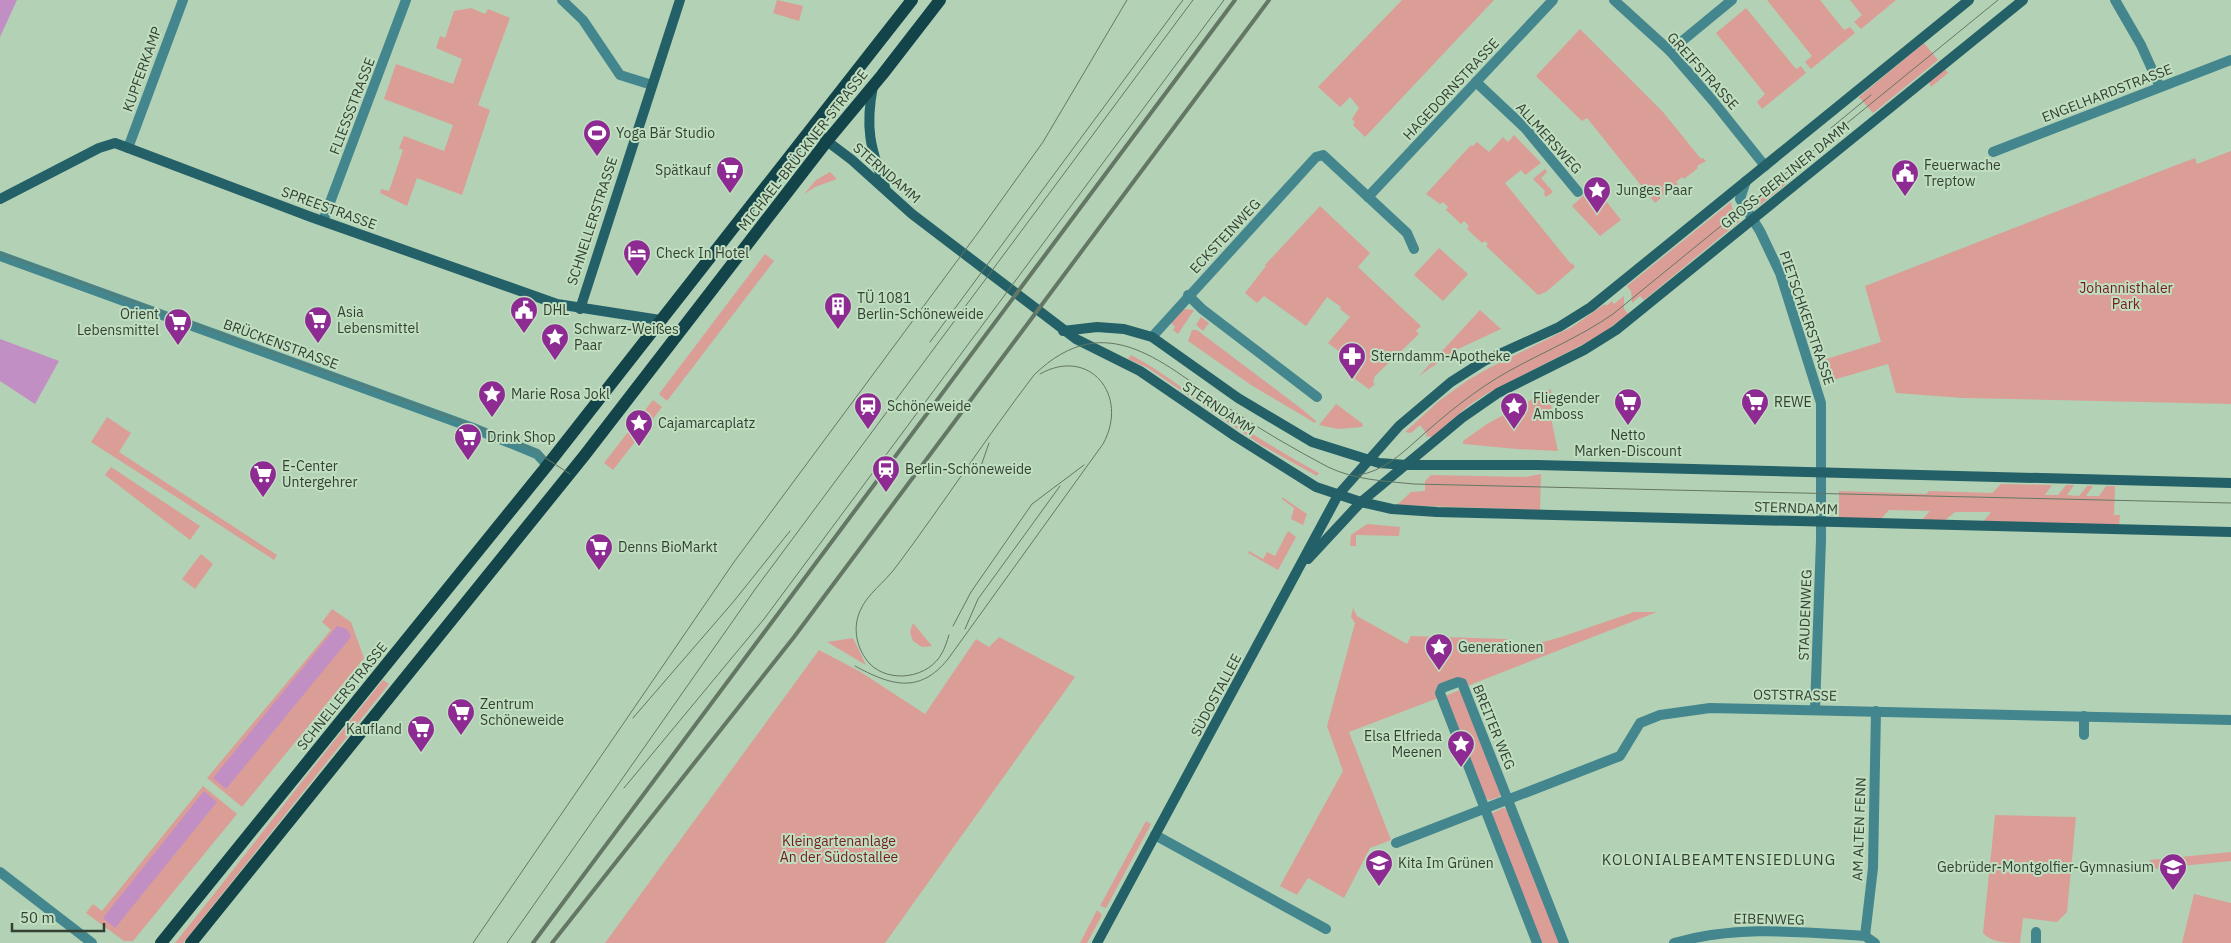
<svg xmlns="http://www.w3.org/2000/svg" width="2231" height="943" viewBox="0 0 2231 943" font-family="'IBM Plex Sans',sans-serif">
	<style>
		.green { fill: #da9e97 }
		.water { fill: #c18fc3 }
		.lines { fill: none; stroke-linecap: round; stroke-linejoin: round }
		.street { stroke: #43868e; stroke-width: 10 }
		.secondary { stroke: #236067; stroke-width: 10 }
		.primary { stroke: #13444a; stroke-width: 12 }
		.tram { stroke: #647765; stroke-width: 1 }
		.rail { stroke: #647765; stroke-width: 4 }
		.labels { text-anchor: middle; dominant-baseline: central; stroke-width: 4; stroke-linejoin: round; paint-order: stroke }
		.street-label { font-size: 14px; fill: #344034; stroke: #c0dec0 }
		.poi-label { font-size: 14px; fill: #344034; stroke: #c0dec0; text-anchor: start }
		.park-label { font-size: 14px; fill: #751d1c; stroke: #c0dec0 }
		.neighbourhood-label { font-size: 15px; letter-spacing: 1px; fill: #344034; stroke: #c0dec0 }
	</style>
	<rect width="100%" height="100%" fill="#b3d1b4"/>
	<g class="green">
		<path d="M777,0L803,6L799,21L773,13Z"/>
		<path d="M1402,0H1494L1365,137L1353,125L1355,122L1352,119L1359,108L1350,97L1340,107L1318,87Z"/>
		<path d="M1767,0H1820L1844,30L1850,27L1855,33L1811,69L1805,62L1812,56Z"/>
		<path d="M1850,0H1896L1861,29L1854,22L1862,15Z"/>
		<path d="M471,8L485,14L488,9L510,18L478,105L490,110L462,195L417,178L407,206L380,193L381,189L389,191L403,150L399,148L404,136L444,151L453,125L384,99L396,64L453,84L462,59L436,48L440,36L445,38L454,11Z"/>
		<path d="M1746,8L1796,69L1801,66L1806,73L1762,109L1757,102L1765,94L1716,33Z"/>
		<path d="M1580,29L1663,112L1701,159L1703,158L1706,161L1697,166L1698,168L1684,179L1682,177L1676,182L1678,184L1664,196L1662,194L1659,196L1661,198L1655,203L1587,118L1582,121L1536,76Z"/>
		<path d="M1924,43L1938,60L1873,113L1859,97Z"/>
		<path d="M1945,69L1948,73L1931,87L1929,82Z"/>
		<path d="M1514,135L1541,163L1525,175L1521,170L1505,183L1571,264L1572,263L1575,267L1546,292L1538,295L1486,246L1488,244L1485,241L1482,243L1467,229L1469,226L1464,221L1461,224L1446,210L1448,207L1443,202L1440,204L1426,194L1471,145L1473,146L1477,142L1489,152L1503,137L1508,142Z"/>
		<path d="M2231,151V404L1963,398L1896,393L1888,364L1826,382L1820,361L1881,342L1865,286L2171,167L2195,158L2197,164Z"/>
		<path d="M1545,169L1547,172L1541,178L1553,192L1546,197L1544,194L1545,191L1533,179Z"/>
		<path d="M830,172L837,179L815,187L804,194L816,180Z"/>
		<path d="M1783,179L1786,184L1756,208L1752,205Z"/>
		<path d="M1594,186L1621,220L1600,236L1572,206Z"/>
		<path d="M1731,202L1732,208L1741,220L1644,300L1640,296L1632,303L1631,291L1627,286Z"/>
		<path d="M1320,206L1370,253L1358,267L1421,326L1416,331L1419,334L1375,376L1373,382L1375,384L1369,389L1352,377L1362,363L1347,352L1344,355L1328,343L1350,317L1340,309L1341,307L1327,297L1306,326L1264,296L1257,303L1245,293L1266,266L1265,265Z"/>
		<path d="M1439,248L1468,274L1443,301L1414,275Z"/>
		<path d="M765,254L774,261L667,401L659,394Z"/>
		<path d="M1624,296V309L1628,314L1599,336L1486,394L1468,406L1432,437L1425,436L1427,434L1420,425L1411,433L1405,432L1439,401L1468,380L1491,367L1572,327L1605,304L1606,306L1612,301L1614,304Z"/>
		<path d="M1184,309L1194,310L1178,334L1173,330L1175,327L1171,323Z"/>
		<path d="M1480,310L1501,329L1456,350L1419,376Z"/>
		<path d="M1201,317L1209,323L1203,331L1196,325Z"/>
		<path d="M1192,330H1197L1303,410L1316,421L1315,423L1251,385L1188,341Z"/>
		<path d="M1131,355C1154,367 1174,382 1195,397C1235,423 1276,450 1319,473L1317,476L1261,445L1148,368L1128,359Z"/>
		<path d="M1551,389L1552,423L1558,451L1517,449L1463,444V441L1487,424Z"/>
		<path d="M653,400L662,407L613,470L604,463Z"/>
		<path d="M1336,404L1363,424L1362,427L1338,429L1319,425Z"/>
		<path d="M107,417L131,433L119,452L277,555L274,560L91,442Z"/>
		<path d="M111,467L200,526L190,540L105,475Z"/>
		<path d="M1541,474L1540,510L1397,505L1411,492L1425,491V481L1431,475L1525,477Z"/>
		<path d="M2001,484L2052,485L2045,495H2058L2066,485H2074L2067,495L2079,496L2087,486H2093L2086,496H2099L2106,486H2115L2114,515H2120L2119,526L1983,522L1991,512H1955L1944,521H1921L1930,511L1889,510L1880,520L1839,519V491L1926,494L1929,491L1992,493Z"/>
		<path d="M1282,497L1307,514L1303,525L1291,519L1294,508L1282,499Z"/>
		<path d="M1367,524L1400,527L1399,536L1356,535V546H1350L1351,535Z"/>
		<path d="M1288,531L1296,537L1278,570L1248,553L1249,551L1263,559L1267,552L1275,556Z"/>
		<path d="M201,554L213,564L195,589L182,579Z"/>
		<path d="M1353,608L1357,616L1407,644L1411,636L1507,639L1511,651L1561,637L1634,612H1657L1467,686L1439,685L1435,692L1438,698L1349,732L1391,840L1370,848L1344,898L1308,878L1297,895L1280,886L1343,771L1327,726L1355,623L1351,617Z"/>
		<path d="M332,609L351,622L364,658L242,807L207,778L331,630L322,622Z"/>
		<path d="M913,623L932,646L922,647L913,641L910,632Z"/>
		<path d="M999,637L1075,677L885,943H605L819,650L859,671L925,714L976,639L989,647Z"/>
		<path d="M853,638L866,665L827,642Z"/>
		<path d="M383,680L389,684L183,943H175C245,856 312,767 383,680Z"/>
		<path d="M1460,690L1501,794L1499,797L1490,800L1484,798L1445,696Z"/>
		<path d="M203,786L237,814L133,941H124L86,913L93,904L102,911Z"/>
		<path d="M1503,808L1507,809L1559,943H1540L1491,814Z"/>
		<path d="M1995,815L2076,817L2067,912L2057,922L2023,918L2020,943C2007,943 1992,943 1983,933Z"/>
		<path d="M1146,821L1151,824L1106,908L1100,906Z"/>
		<path d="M2231,852V861L2151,869L2150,860Z"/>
		<path d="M2194,894L2231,903V943H2182Z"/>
		<path d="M1097,910L1102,915L1087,943H1080Z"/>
	</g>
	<g class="water">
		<path d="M0,0H17L0,37Z"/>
		<path d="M0,339L59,361L35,404L0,381Z"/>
		<path d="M337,626L347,629L351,637L226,789L213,778Z"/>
		<path d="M204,791L217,802L115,928L103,918Z"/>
	</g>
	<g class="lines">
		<g class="street">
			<path d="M562,0L583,20L620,75L652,85"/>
			<path d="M1614,0L1670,51L1713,101L1765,166"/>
			<path d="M2115,0L2141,45L2160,87"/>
			<path d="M1670,51L1732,0"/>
			<path d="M1476,82L1525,128L1578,192"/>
			<path d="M128,148L183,0"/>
			<path d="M1993,152L2231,60"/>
			<path d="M1746,181L1740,199L1760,231L1780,273L1821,403V540L1815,709"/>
			<path d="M1368,197L1553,0"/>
			<path d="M323,221L406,0"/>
			<path d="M0,256L473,428L537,454L547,465"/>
			<path d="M1188,295L1202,309L1317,397"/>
			<path d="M1152,337L1316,157L1323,155L1407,233L1414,249"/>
			<path d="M2084,735V716"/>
			<path d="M1155,835L1326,929"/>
			<path d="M1396,843L1620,756L1640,723L1660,715L1710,708L2231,720"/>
			<path d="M0,872L92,943"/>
			<path d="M1865,936L1873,868L1876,711"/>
			<path d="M1537,943L1440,693L1442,688L1458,682L1462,683L1564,943"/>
			<path d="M1674,943C1737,925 1800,932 1865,936L1875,943"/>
			<path d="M2036,943V932"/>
		</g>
		<g class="secondary">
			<path d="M873,86C865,127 870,148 885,187"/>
			<path d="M811,129L852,160L912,214L1076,339L1140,371L1235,436L1316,487L1361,502L1392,509L1437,512L2231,532"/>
			<path d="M0,199L99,148L115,143L311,217L557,304L660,320"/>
			<path d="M580,309L680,0"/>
			<path d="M1063,331L1097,327L1124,329L1152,337L1238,398L1312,442L1379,463L1406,465H1537L2231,483"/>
			<path d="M1308,559L1361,502L1462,418L1498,393L1584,350L1616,330L2023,0"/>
			<path d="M1097,943L1338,495L1399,426L1451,382L1484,361L1559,327L1591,307L1969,0"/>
		</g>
		<g class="primary">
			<path d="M161,943L546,467L912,0"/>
			<path d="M191,943L584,456L827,141L882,75L940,0"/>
		</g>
		<g class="tram">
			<path d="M1831,128L1871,95"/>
			<path d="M0,253L494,433L530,448L570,474"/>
			<path d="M930,342L1183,0"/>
			<path d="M980,469L989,443"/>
			<path d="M1359,475C1383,471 1400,455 1417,440C1446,414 1475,390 1509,371C1545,351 1580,337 1613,314L1998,0"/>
			<path d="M953,626L971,592L1032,504L1084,465"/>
			<path d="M965,629L978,599L1060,486"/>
			<path d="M949,635C947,641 945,648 942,653C929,678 890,684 870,664C857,650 852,629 860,611C867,594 884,583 896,567C943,504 986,438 1034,375C1107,304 1165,366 1230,409C1261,430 1294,449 1328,467C1355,480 1384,481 1414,484L2231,503"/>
			<path d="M855,666C890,685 919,695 948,659L1103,444C1130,395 1089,346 1040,374"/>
			<path d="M633,718L734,601L790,531"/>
			<path d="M624,788L764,619L1224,0"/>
			<path d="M473,943L734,562L980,230L1043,142L1127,0"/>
			<path d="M507,943L756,588L1193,0"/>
		</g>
		<g class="rail">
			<path d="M533,943L1235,0"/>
			<path d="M552,943L794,637L1269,0"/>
		</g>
	</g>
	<defs>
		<g id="stadium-pin" transform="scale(1.4375)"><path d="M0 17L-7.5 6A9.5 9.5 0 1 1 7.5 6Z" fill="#8e2b93" stroke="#c0dec0"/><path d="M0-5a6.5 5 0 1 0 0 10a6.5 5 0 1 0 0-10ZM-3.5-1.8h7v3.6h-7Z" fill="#fff"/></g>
		<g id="supermarket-pin" transform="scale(1.4375)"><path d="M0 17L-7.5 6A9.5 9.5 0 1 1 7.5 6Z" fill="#8e2b93" stroke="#c0dec0"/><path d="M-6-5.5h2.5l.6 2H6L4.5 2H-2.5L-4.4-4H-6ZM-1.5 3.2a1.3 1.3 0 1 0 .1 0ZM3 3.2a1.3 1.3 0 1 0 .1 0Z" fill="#fff"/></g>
		<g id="civic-pin" transform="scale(1.4375)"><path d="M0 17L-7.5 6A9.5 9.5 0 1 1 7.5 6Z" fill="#8e2b93" stroke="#c0dec0"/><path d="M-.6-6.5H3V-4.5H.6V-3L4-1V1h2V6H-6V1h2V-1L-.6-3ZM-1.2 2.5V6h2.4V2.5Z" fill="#fff"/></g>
		<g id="sight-pin" transform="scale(1.4375)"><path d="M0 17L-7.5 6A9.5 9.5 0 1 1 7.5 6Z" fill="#8e2b93" stroke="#c0dec0"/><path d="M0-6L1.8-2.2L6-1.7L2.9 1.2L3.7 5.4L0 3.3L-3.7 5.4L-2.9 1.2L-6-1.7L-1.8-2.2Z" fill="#fff"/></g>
		<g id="hotel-pin" transform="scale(1.4375)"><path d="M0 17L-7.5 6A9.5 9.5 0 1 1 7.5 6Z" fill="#8e2b93" stroke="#c0dec0"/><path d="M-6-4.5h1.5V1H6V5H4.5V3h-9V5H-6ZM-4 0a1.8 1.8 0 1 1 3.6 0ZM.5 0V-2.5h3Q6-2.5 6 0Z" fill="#fff"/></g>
		<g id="building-pin" transform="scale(1.4375)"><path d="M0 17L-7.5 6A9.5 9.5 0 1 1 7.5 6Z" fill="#8e2b93" stroke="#c0dec0"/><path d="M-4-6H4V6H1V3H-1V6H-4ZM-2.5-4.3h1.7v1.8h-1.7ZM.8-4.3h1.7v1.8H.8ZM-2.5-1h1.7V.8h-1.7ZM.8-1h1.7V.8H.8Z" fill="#fff"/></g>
		<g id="pharmacy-pin" transform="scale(1.4375)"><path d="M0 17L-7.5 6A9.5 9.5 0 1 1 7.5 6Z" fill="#8e2b93" stroke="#c0dec0"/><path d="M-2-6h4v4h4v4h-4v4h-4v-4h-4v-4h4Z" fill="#fff"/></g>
		<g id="station-pin" transform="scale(1.4375)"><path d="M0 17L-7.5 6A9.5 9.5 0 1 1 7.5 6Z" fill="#8e2b93" stroke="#c0dec0"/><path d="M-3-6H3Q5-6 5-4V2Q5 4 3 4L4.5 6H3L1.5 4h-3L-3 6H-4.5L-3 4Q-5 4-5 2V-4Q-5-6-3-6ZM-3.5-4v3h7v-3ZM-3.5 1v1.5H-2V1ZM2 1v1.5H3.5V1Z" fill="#fff"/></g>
		<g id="school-pin" transform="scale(1.4375)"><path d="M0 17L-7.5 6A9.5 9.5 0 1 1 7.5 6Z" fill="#8e2b93" stroke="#c0dec0"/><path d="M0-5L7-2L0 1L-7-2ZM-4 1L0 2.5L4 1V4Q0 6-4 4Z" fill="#fff"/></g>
	</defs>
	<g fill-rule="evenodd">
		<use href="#stadium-pin" x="597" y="133"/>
		<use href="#supermarket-pin" x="730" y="170"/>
		<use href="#civic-pin" x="1905" y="173"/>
		<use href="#sight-pin" x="1597" y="190"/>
		<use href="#hotel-pin" x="637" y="253"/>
		<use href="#building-pin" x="838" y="306"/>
		<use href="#civic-pin" x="524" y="310"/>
		<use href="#supermarket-pin" x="318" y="320"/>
		<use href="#supermarket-pin" x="178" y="322"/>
		<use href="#sight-pin" x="555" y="337"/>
		<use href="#pharmacy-pin" x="1352" y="356"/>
		<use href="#sight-pin" x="492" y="394"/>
		<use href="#supermarket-pin" x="1628" y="402"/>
		<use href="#supermarket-pin" x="1755" y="402"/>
		<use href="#station-pin" x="868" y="406"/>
		<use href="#sight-pin" x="1514" y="406"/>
		<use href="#sight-pin" x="639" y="423"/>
		<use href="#supermarket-pin" x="468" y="437"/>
		<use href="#station-pin" x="886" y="469"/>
		<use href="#supermarket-pin" x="263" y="474"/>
		<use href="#supermarket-pin" x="599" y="547"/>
		<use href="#sight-pin" x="1439" y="647"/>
		<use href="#supermarket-pin" x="461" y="712"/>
		<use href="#supermarket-pin" x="421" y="729"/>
		<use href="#sight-pin" x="1461" y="744"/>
		<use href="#school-pin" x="1379" y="863"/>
		<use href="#school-pin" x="2173" y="867"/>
	</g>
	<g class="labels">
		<g class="street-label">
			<text transform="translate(142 69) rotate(-70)">KUPFERKAMP</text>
			<text transform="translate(1703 71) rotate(48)">GREIFSTRASSE</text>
			<text transform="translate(1451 89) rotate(-47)">HAGEDORNSTRASSE</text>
			<text transform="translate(2107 93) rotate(-21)">ENGELHARDSTRASSE</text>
			<text transform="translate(352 106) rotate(-69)">FLIESSSTRASSE</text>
			<text transform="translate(1549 138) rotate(48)">ALLMERSWEG</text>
			<text transform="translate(803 150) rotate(-52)">MICHAEL-BRÜCKNER-STRASSE</text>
			<text transform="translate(887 173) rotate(41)">STERNDAMM</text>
			<text transform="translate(1785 175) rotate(-39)">GROSS-BERLINER DAMM</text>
			<text transform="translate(329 208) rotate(20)">SPREESTRASSE</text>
			<text transform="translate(592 221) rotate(-72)">SCHNELLERSTRASSE</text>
			<text transform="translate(1225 236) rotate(-47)">ECKSTEINWEG</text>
			<text transform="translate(1807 318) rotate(71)">PIETSCHKERSTRASSE</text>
			<text transform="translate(281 344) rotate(20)">BRÜCKENSTRASSE</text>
			<text transform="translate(1219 408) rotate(34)">STERNDAMM</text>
			<text transform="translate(1796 508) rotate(2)">STERNDAMM</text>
			<text transform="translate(1805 615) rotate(-88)">STAUDENWEG</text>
			<text transform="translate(1216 695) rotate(-62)">SÜDOSTALLEE</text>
			<text transform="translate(1795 695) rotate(1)">OSTSTRASSE</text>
			<text transform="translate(342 696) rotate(-51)">SCHNELLERSTRASSE</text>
			<text transform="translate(1494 727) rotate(68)">BREITER WEG</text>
			<text transform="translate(1859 829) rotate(-88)">AM ALTEN FENN</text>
			<text transform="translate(1769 919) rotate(1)">EIBENWEG</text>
		</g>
		<g class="poi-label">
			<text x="616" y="133">Yoga Bär Studio</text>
			<text x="1924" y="165">Feuerwache<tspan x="1924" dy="16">Treptow</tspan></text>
			<text x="711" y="170" text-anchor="end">Spätkauf</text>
			<text x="1616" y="190">Junges Paar</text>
			<text x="656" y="253">Check In Hotel</text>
			<text x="857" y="298">TÜ 1081<tspan x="857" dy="16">Berlin-Schöneweide</tspan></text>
			<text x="543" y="310">DHL</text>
			<text x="337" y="312">Asia<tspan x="337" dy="16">Lebensmittel</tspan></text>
			<text x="159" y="314" text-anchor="end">Orient<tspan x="159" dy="16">Lebensmittel</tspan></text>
			<text x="574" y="329">Schwarz-Weißes<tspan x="574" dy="16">Paar</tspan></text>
			<text x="1371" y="356">Sterndamm-Apotheke</text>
			<text x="511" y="394">Marie Rosa Jokl</text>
			<text x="1533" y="398">Fliegender<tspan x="1533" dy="16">Amboss</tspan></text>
			<text x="1774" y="402">REWE</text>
			<text x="887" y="406">Schöneweide</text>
			<text x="658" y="423">Cajamarcaplatz</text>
			<text x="1628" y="435" text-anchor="middle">Netto<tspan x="1628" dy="16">Marken-Discount</tspan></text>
			<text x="487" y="437">Drink Shop</text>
			<text x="282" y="466">E-Center<tspan x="282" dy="16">Untergehrer</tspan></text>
			<text x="905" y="469">Berlin-Schöneweide</text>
			<text x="618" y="547">Denns BioMarkt</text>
			<text x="1458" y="647">Generationen</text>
			<text x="480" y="704">Zentrum<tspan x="480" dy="16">Schöneweide</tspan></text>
			<text x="402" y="729" text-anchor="end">Kaufland</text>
			<text x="1442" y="736" text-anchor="end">Elsa Elfrieda<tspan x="1442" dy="16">Meenen</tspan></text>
			<text x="1398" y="863">Kita Im Grünen</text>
			<text x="2154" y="867" text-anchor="end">Gebrüder-Montgolfier-Gymnasium</text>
		</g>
		<g class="park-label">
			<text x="2126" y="288">Johannisthaler<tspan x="2126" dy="16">Park</tspan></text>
			<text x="839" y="841">Kleingartenanlage<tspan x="839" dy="16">An der Südostallee</tspan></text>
		</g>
		<g class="neighbourhood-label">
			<text x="1719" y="859">KOLONIALBEAMTENSIEDLUNG</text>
		</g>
	</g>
	<path d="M12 923v8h92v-8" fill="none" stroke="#344034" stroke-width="2.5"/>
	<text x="20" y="923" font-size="15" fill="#344034" stroke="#c0dec0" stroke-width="4" paint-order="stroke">50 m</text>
</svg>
